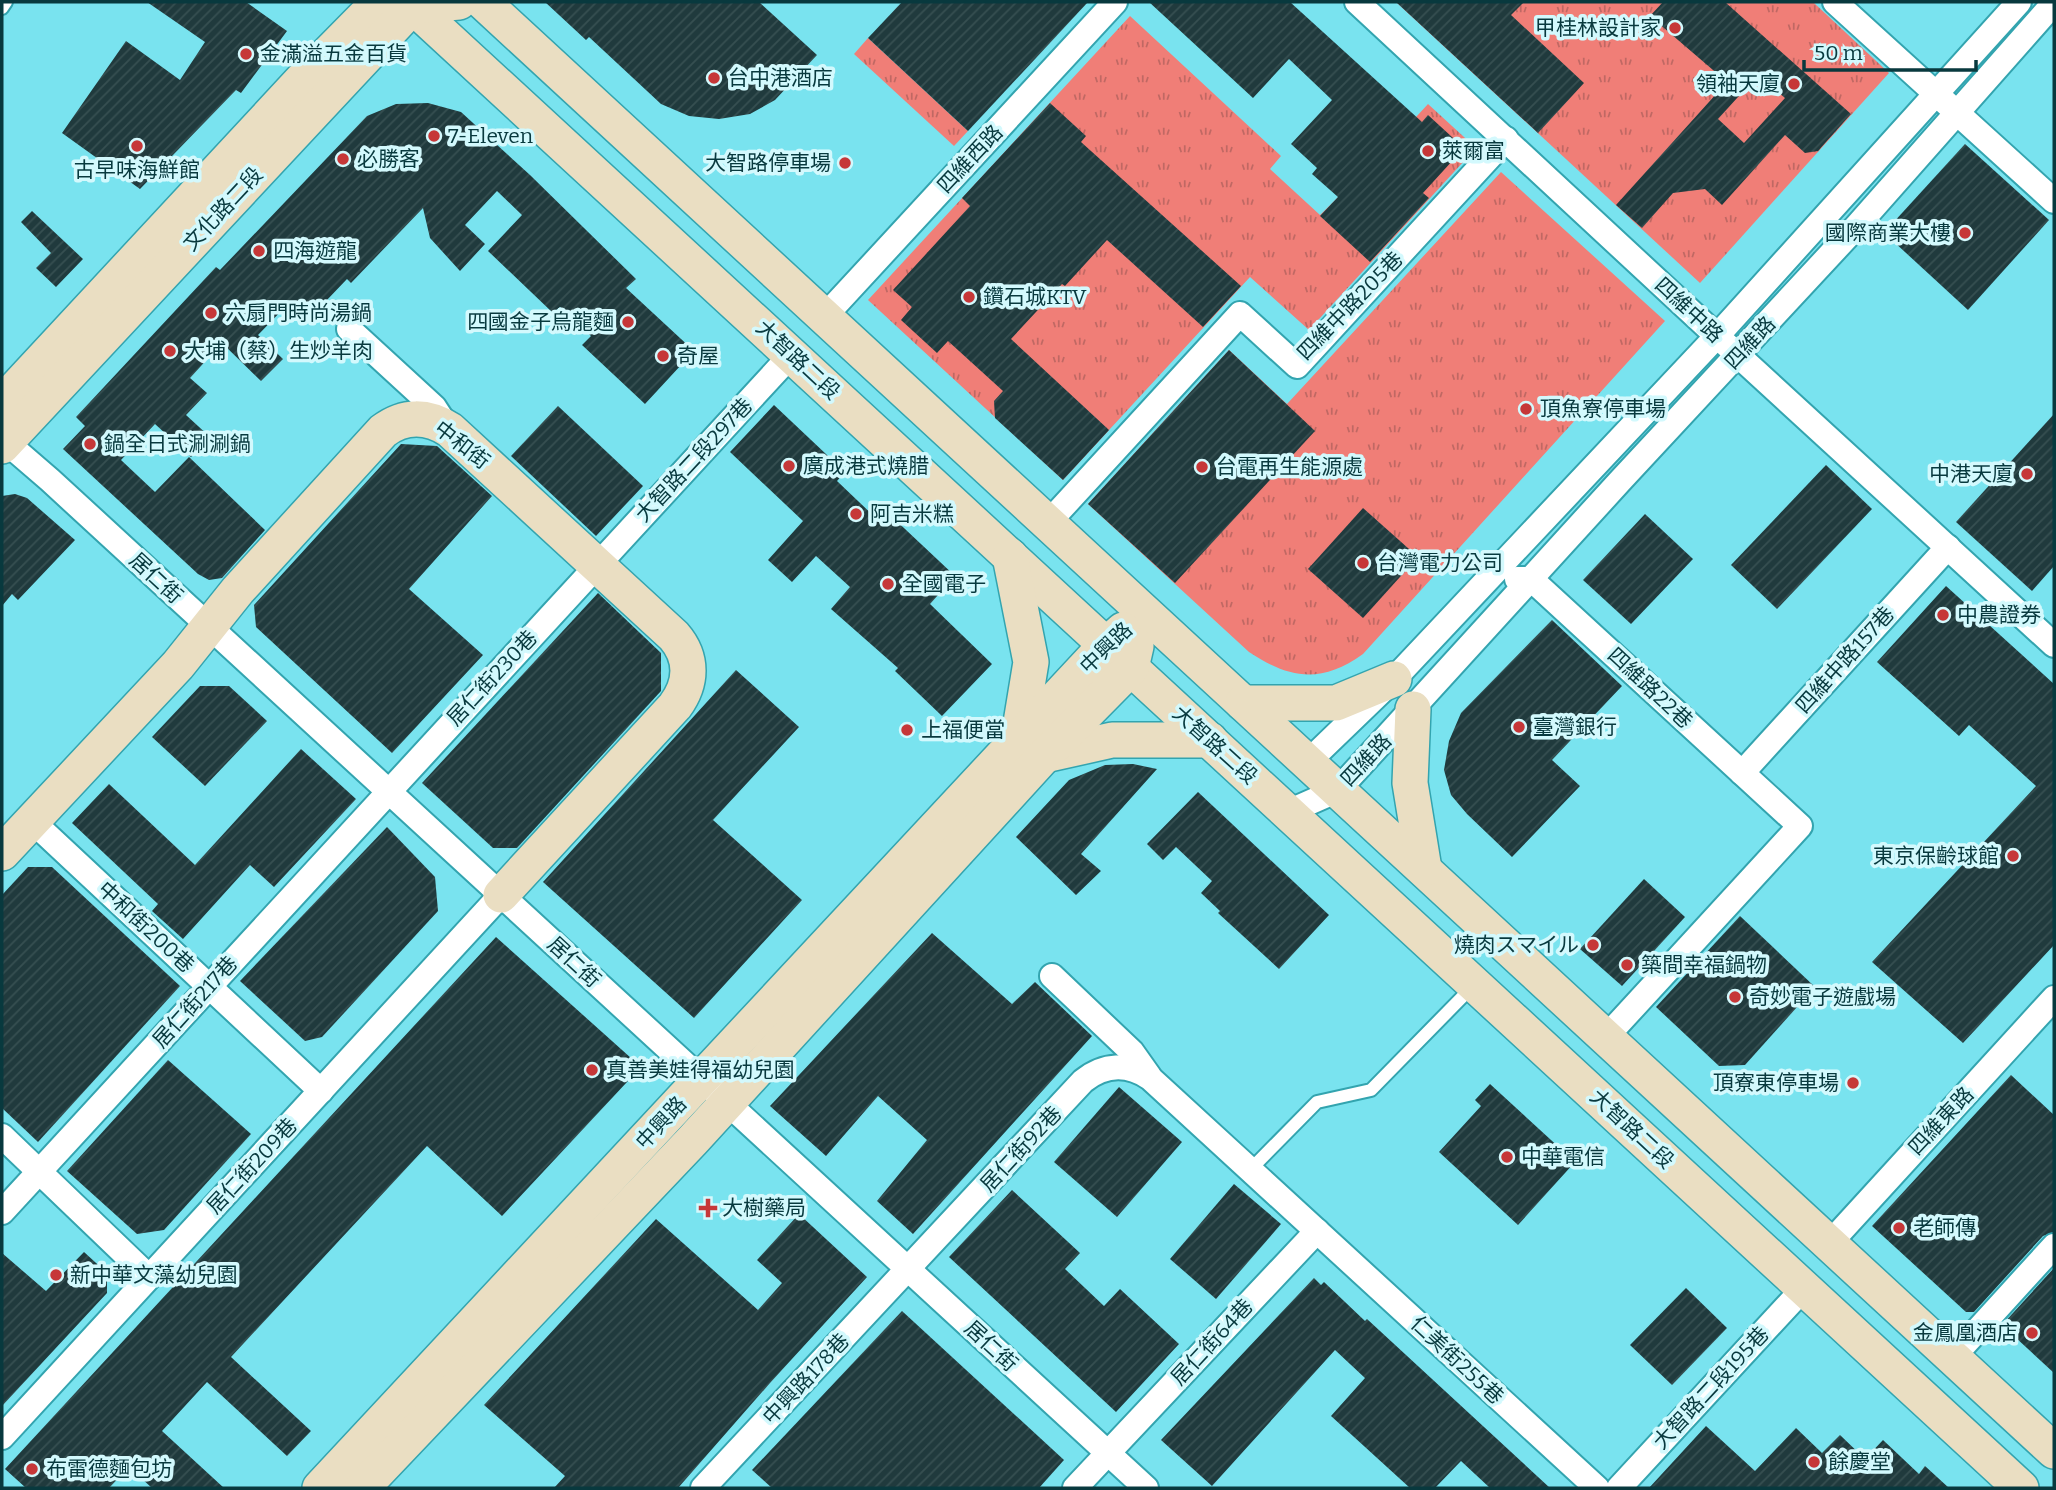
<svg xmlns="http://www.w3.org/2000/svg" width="2056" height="1490" viewBox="0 0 2056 1490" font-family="Bitter,'Noto Sans TC','Noto Sans JP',serif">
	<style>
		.grass { fill: url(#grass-tufts) }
		.building { fill: url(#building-hatch); fill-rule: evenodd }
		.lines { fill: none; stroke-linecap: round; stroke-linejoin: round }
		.lane-casing { stroke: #33a4af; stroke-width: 16 }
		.street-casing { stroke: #33a4af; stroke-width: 28 }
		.secondary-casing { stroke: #33a4af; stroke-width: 38 }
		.lane { stroke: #fff; stroke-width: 12 }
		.street { stroke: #fff; stroke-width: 24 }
		.secondary { stroke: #eadec2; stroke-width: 35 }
		.poi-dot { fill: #c63738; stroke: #d3f9fd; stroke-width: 2.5 }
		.labels { text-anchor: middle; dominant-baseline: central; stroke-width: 7; stroke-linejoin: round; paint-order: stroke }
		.poi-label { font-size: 21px; fill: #08393e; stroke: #d3f9fd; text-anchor: start }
		.street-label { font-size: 21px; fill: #08393e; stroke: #d3f9fd }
	</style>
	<defs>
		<pattern id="grass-tufts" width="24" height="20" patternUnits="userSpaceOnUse" patternTransform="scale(1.75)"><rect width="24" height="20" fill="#f07e77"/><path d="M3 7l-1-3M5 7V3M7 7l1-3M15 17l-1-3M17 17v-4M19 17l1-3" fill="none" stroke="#c06863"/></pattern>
		<pattern id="building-hatch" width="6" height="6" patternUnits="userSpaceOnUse" patternTransform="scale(1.75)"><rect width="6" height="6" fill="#203a3d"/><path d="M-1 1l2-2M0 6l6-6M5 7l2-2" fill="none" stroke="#364f51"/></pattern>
	</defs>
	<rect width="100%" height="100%" fill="#79e3ef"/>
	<g class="grass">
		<path d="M1396,2H1813L1889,73L1700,283Z"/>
		<path d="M1130,16L1281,156L1270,169L1320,215L1382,154L1428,104L1476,148L1309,330L1250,277L1063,480L868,300Z"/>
		<path d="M868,38L968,131L954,146L854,54Z"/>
		<path d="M1501,172L1665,321L1363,654C1321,684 1290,679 1249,652L1088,504L1229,350L1287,404Z"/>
	</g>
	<g class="building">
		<path d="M147,2H246L287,31L241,93L236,90L140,189L62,133L126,41L180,80L205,42Z"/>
		<path d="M545,2H759L817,55L775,100L750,114L719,119L689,116L661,104L589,37L586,40Z"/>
		<path d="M902,2H1088L968,131L868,38Z"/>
		<path d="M1149,2H1290L1422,122L1428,115L1464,148L1423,193L1429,198L1370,262L1320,216L1338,197L1312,174L1317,168L1291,144L1332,100L1289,59L1253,98Z"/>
		<path d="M1396,2H1524L1511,15L1584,83L1538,133Z"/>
		<path d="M1663,2H1725L1851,114L1818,151L1805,153L1785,135L1722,205L1705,189L1673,193L1642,228L1616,205L1727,82L1650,16ZM1758,75L1785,98L1744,143L1718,119Z"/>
		<path d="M428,103L461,112L530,175L636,279L626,288L694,351L645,404L582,345L591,336L560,307L553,313L488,251L522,215L497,191L465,225L485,244L460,271L430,238L423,208L351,283L347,279L305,323L286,306L258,335L283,359L261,381L222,343L190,378L207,393L186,415L210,437L191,457L155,424L121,460L155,492L189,457L265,530L222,578L209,580L198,574L63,449L85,426L76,417L216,267L220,270L367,116L396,104Z"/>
		<path d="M1050,103L1086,136L1081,142L1241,286L1203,327L1107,240L1065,286L1062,284L1011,339L1109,430L1063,480L995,418L994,401L1003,391L948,341L937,353L901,320L912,307L893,290L970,206L962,198Z"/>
		<path d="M1965,144L2049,220L1968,310L1893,241L1892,224Z"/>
		<path d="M32,211L83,259L56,287L36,268L51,253L21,222Z"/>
		<path d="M1229,350L1315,431L1175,583L1088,504Z"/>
		<path d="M774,405L845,472L837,481L880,522L888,513L955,576L930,604L992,664L942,716L895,671L898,668L831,609L850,587L816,556L792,582L768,560L803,521L730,452Z"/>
		<path d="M558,406L643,486L596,536L511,456Z"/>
		<path d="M2054,414V566L2032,591L1956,522Z"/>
		<path d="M401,444L437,446L492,496L409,589L483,655L392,753L256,627L254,605Z"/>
		<path d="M1826,465L1872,509L1777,609L1731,565Z"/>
		<path d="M15,494L27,498L75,540L18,600L12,594L2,606V496Z"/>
		<path d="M1363,508L1418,557L1363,618L1308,569Z"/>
		<path d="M1645,514L1693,559L1631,624L1583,580Z"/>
		<path d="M1946,586L2054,684V945L1963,1043L1872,962L2036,786L1969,725L1959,736L1877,662Z"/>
		<path d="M598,593L661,653V691L517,848H493L422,783Z"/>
		<path d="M1552,620L1622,686L1552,760L1580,786L1512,857L1467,814L1451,795L1444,770L1449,741L1461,713Z"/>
		<path d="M736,670L799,727L713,820L802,900L694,1018L543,882Z"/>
		<path d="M200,686H229L267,721L205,786L152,737Z"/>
		<path d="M301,749L356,799L274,887L250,865L183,939L152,911L158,904L72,823L109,784L195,865Z"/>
		<path d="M1133,764L1157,769L1081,854L1101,871L1076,895L1016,837L1069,780L1105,765Z"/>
		<path d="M1198,792L1329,915L1279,969L1218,913L1220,911L1201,893L1212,881L1176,847L1163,860L1147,844Z"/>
		<path d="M387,827L435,877L438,911L322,1037L305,1041L240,981Z"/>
		<path d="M28,867H52L180,986L38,1142L2,1108V895Z"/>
		<path d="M1644,879L1685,917L1622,986L1580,949Z"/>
		<path d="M1740,916L1815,987L1745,1065L1719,1066L1656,1007Z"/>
		<path d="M932,933L1012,1004L1035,982L1092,1036L913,1234L877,1201L927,1140L878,1096L826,1156L770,1106Z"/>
		<path d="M496,937L641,1067L502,1216L427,1146L231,1357L311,1431L287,1456L207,1382L162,1431L224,1488H152L129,1467L109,1488H26L5,1469Z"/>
		<path d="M168,1060L251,1134L164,1230L137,1234L67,1171Z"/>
		<path d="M2011,1075L2054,1115V1232L2043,1236L1974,1312H1966L1872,1226Z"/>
		<path d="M1490,1084L1575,1162L1518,1225L1439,1152L1481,1106L1475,1100Z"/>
		<path d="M1119,1087L1182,1142L1117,1217L1054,1162Z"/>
		<path d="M1234,1184L1281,1224L1216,1299L1170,1259Z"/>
		<path d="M1012,1190L1080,1253L1065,1269L1104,1306L1120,1289L1179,1344L1116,1412L949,1257Z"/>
		<path d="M799,1214L867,1277L770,1383L678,1488H554L565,1476L484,1405L656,1219L758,1310L782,1283L757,1260Z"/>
		<path d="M84,1252L107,1273V1293L2,1406V1253L46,1291Z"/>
		<path d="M2054,1268V1373L2002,1325Z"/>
		<path d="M1314,1278L1321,1285L1324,1282L1365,1321L1367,1319L1550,1488H1490L1461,1461L1435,1488H1410L1331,1416L1365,1378L1335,1350L1212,1486L1161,1440Z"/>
		<path d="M1686,1288L1727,1328L1672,1385L1630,1345Z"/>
		<path d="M902,1311L1064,1460L1039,1488H772L752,1470Z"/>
		<path d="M1706,1426L1755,1471L1796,1428L1822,1453L1840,1435L1865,1459L1883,1440L1919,1474L1925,1466L1949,1488H1649Z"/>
	</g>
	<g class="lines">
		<g class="lane-casing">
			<g id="lane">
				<path d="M2,8L6,2"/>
				<path d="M1250,1170L1317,1102L1371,1090L1474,985"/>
			</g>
		</g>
		<g class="street-casing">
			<g id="street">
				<path d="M1357,2L1717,336L2054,645"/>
				<path d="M1835,2L2054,201"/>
				<path d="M824,317L1115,2"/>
				<path d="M349,329L434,407L447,427"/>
				<path d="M2,435L6,442L50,480L1146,1488"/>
				<path d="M1048,523L1240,314L1297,366L1506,139"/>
				<path d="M1517,579H1531L1800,826L1606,1037"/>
				<path d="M1308,762L1394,679L1717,336L2019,2"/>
				<path d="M1742,773L1948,547"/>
				<path d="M1288,812L1338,790L1620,481L1856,227L2054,3"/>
				<path d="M32,821L321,1091"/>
				<path d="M1052,976L1132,1052L1149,1076"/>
				<path d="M2,1136L149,1277"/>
				<path d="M2,1212L792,354"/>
				<path d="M1829,1244L2054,998"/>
				<path d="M1953,1357L2054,1246"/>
				<path d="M2,1437L501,895"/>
				<path d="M703,1488L1083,1081C1104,1064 1128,1063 1150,1078L1597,1488"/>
				<path d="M1075,1488L1317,1231"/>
				<path d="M1619,1488L1804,1288"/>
			</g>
		</g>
		<g class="secondary-casing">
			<g id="secondary">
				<path d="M408,2L2021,1488"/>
				<path d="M483,2L2054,1451"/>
				<path d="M2,403L303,79L379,2"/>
				<path d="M2,446L413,6L459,2"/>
				<path d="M1010,556L1031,662L1018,741"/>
				<path d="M1243,703H1336L1394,679"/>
				<path d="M1413,709L1410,783L1424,869"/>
				<path d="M1045,755L1112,740H1210"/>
				<path d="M2,853L178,665L238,590L383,431C404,415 427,415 450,430L674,636C693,658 692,683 675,706L501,895"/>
				<path d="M320,1488L1106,645L1123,630"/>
				<path d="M362,1488L693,1140L1045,755L1131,668L1136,646"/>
			</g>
		</g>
		<use href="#lane" class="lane"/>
		<use href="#street" class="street"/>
		<use href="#secondary" class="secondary"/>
	</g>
	<g class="poi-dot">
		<circle cx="1675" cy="28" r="7"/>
		<circle cx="246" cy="54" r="7"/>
		<circle cx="714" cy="78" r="7"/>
		<circle cx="1794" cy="84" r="7"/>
		<circle cx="434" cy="136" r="7"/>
		<circle cx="137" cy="146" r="7"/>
		<circle cx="1428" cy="151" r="7"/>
		<circle cx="343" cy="159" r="7"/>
		<circle cx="845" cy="163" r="7"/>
		<circle cx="1965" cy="233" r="7"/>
		<circle cx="259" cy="251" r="7"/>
		<circle cx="969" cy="297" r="7"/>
		<circle cx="211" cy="313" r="7"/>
		<circle cx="628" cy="322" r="7"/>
		<circle cx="170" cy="351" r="7"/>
		<circle cx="663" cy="356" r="7"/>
		<circle cx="1526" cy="409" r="7"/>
		<circle cx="90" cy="444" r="7"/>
		<circle cx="789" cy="466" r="7"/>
		<circle cx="1202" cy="467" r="7"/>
		<circle cx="2027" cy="474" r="7"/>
		<circle cx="856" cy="514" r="7"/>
		<circle cx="1363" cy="563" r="7"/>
		<circle cx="888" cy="584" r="7"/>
		<circle cx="1943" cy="615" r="7"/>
		<circle cx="1519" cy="727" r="7"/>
		<circle cx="907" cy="730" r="7"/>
		<circle cx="2013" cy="856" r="7"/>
		<circle cx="1593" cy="945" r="7"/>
		<circle cx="1627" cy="965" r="7"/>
		<circle cx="1735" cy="997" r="7"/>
		<circle cx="592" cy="1070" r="7"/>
		<circle cx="1853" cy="1083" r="7"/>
		<circle cx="1507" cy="1157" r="7"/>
		<path d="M704.5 1197.5h7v7h7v7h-7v7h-7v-7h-7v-7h7z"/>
		<circle cx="1899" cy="1228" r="7"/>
		<circle cx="56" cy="1275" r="7"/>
		<circle cx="2032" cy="1333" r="7"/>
		<circle cx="1814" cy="1462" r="7"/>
		<circle cx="32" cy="1469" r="7"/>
	</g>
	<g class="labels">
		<g class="poi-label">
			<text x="1661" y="28" text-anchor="end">甲桂林設計家</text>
			<text x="260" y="54">金滿溢五金百貨</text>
			<text x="728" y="78">台中港酒店</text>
			<text x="1780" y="84" text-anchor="end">領袖天廈</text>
			<text x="448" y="136">7-Eleven</text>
			<text x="1442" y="151">萊爾富</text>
			<text x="357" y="159">必勝客</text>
			<text x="831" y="163" text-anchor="end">大智路停車場</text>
			<text x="137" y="170" text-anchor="middle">古早味海鮮館</text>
			<text x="1951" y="233" text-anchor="end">國際商業大樓</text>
			<text x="273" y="251">四海遊龍</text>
			<text x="983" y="297">鑽石城KTV</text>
			<text x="225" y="313">六扇門時尚湯鍋</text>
			<text x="614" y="322" text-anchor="end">四國金子烏龍麵</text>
			<text x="184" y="351">大埔（蔡）生炒羊肉</text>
			<text x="677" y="356">奇屋</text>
			<text x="1540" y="409">頂魚寮停車場</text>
			<text x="104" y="444">鍋全日式涮涮鍋</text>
			<text x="803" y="466">廣成港式燒腊</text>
			<text x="1216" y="467">台電再生能源處</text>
			<text x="2013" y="474" text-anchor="end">中港天廈</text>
			<text x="870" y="514">阿吉米糕</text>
			<text x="1377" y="563">台灣電力公司</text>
			<text x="902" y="584">全國電子</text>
			<text x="1957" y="615">中農證券</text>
			<text x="1533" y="727">臺灣銀行</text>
			<text x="921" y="730">上福便當</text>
			<text x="1999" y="856" text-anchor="end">東京保齡球館</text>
			<text x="1579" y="945" text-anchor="end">燒肉スマイル</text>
			<text x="1641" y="965">築間幸福鍋物</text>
			<text x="1749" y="997">奇妙電子遊戲場</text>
			<text x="606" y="1070">真善美娃得福幼兒園</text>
			<text x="1839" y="1083" text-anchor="end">頂寮東停車場</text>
			<text x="1521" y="1157">中華電信</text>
			<text x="722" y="1208">大樹藥局</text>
			<text x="1913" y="1228">老師傳</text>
			<text x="70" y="1275">新中華文藻幼兒園</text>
			<text x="2018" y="1333" text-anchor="end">金鳳凰酒店</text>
			<text x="1828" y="1462">餘慶堂</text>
			<text x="46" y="1469">布雷德麵包坊</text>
		</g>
		<g class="street-label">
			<text transform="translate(970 159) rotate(-47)">四維西路</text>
			<text transform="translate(223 209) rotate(-47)">文化路二段</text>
			<text transform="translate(1350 306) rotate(-46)">四維中路205巷</text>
			<text transform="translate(1689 310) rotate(43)">四維中路</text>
			<text transform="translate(1750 343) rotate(-47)">四維路</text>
			<text transform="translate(798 360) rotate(43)">大智路二段</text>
			<text transform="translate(462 445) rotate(38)">中和街</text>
			<text transform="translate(694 460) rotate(-47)">大智路二段297巷</text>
			<text transform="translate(156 578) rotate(43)">居仁街</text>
			<text transform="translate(1106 648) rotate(-44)">中興路</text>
			<text transform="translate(1845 660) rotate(-48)">四維中路157巷</text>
			<text transform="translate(492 678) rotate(-47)">居仁街230巷</text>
			<text transform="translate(1650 688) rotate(43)">四維路22巷</text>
			<text transform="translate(1215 745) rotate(42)">大智路二段</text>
			<text transform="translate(1366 760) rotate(-47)">四維路</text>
			<text transform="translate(146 927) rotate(43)">中和街200巷</text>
			<text transform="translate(574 962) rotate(43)">居仁街</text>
			<text transform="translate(195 1002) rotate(-48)">居仁街217巷</text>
			<text transform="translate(1941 1121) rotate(-47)">四維東路</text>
			<text transform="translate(661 1123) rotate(-47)">中興路</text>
			<text transform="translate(1632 1129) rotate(43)">大智路二段</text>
			<text transform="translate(1021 1149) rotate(-47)">居仁街92巷</text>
			<text transform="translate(252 1166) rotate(-47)">居仁街209巷</text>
			<text transform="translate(1212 1342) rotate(-47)">居仁街64巷</text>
			<text transform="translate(991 1346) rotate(43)">居仁街</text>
			<text transform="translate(1457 1360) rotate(43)">仁美街255巷</text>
			<text transform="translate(806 1379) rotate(-47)">中興路178巷</text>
			<text transform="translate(1711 1388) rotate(-47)">大智路二段195巷</text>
		</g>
	</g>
	<rect width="2056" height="1490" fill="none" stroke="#08393e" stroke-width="7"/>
	<path d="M1804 60v10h172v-10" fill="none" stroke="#08393e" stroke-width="3.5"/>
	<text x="1814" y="60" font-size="21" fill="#08393e" stroke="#d3f9fd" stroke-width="5" paint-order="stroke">50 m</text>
</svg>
